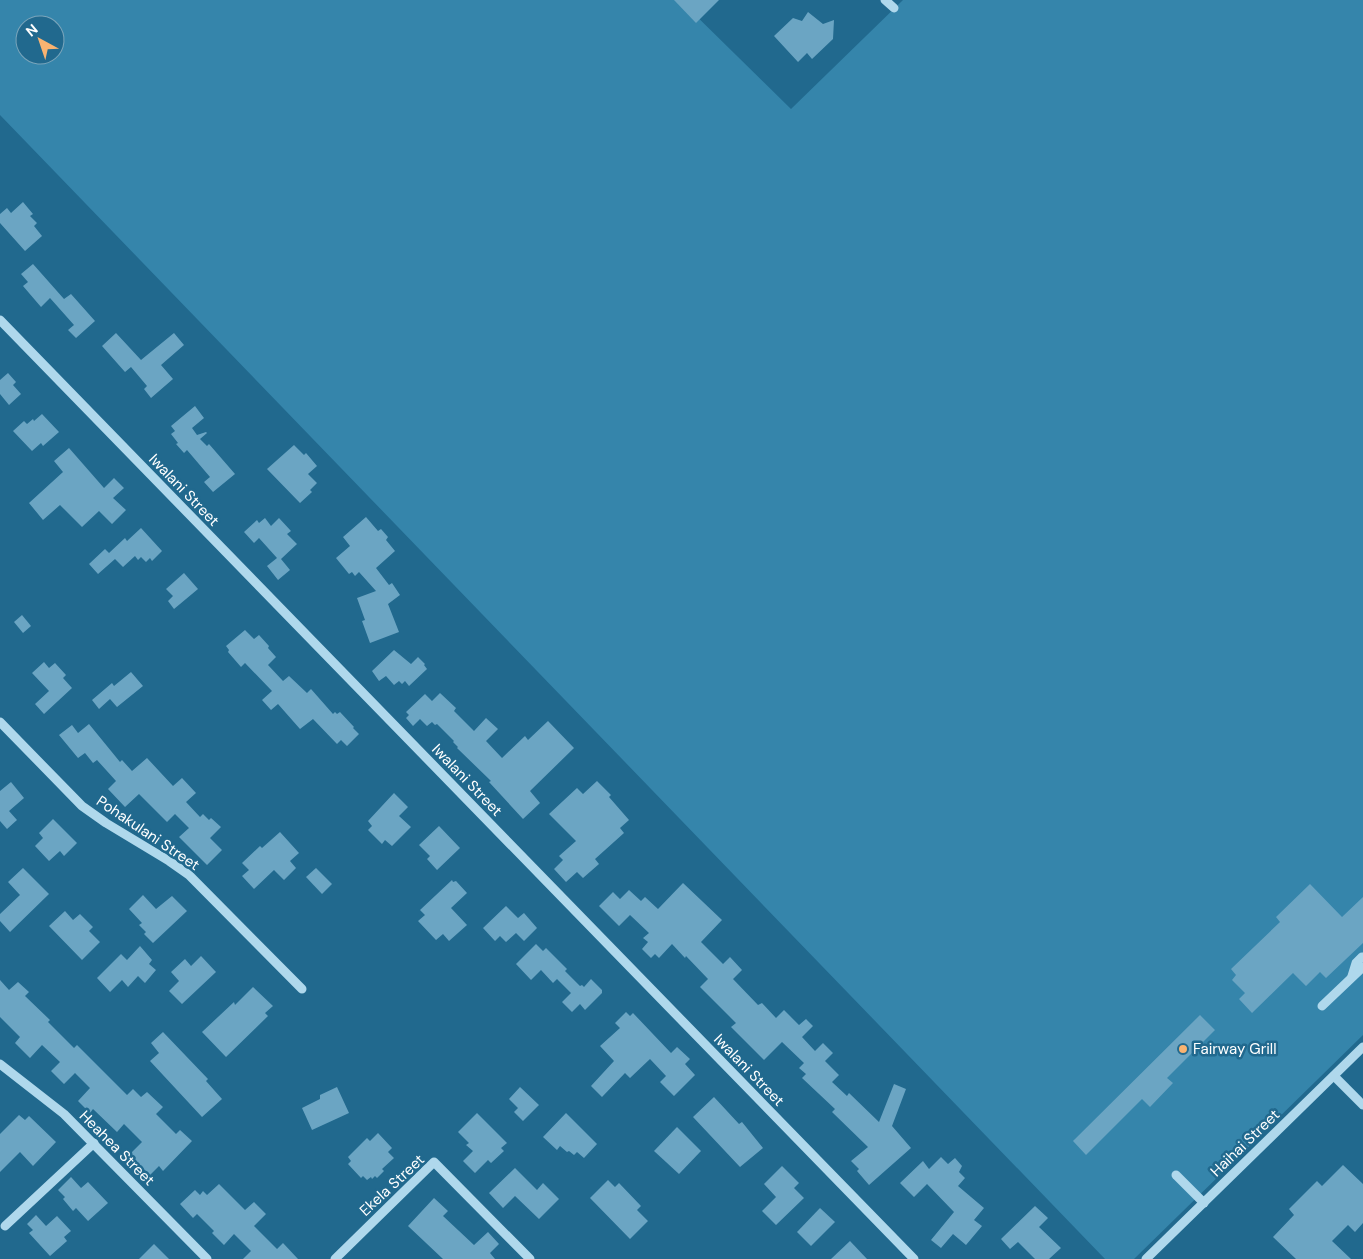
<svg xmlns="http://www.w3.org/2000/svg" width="1363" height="1259" viewBox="0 0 1363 1259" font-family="'DM Sans',sans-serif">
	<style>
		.green { fill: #3585ab; fill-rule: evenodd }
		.building { fill: #6ba5c3 }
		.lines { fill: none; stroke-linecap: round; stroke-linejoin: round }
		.minor { stroke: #afd8ec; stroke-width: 9 }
		.poi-dot { fill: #f9b371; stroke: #21698e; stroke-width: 2 }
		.labels { text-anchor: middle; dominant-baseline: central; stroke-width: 5; stroke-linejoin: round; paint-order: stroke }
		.street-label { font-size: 15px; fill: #fff; stroke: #21698e }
		.poi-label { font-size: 15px; fill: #fff; stroke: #21698e; text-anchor: start }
	</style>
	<rect width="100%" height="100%" fill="#21698e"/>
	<path class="green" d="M0,0H680L791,109L903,0H1363V1035L1134,1259H1105L0,115ZM25,25H55V55H25Z"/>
	<g class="building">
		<path d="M674,0H719L696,23Z"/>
		<path d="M808,12L823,24L834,20L833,39L812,59L807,53L798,62L774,36L793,18L802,21Z"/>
		<path d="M23,202L33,214L30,216L37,223L34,226L42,236L25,251L0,223V214L7,208L11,213Z"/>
		<path d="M33,264L64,299L71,294L95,321L76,338L68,330L74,325L50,298L41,307L23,286L28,282L21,274Z"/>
		<path d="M116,333L141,360L174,333L184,345L161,365L173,379L151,398L144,389L147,386L131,367L125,372L102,346Z"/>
		<path d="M8,373L16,382L13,385L21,394L9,405L0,394V380Z"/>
		<path d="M195,406L204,418L192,428L197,435L206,432L207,433L200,439L207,446L209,444L235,474L213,492L204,482L210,477L187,450L184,453L176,444L178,443L171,434L175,431L171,426Z"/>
		<path d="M42,414L59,432L43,446L41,443L32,451L13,431L24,421L27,424L33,419L34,421Z"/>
		<path d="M294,445L304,455L306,453L317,466L308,474L317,483L310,490L312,492L300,503L267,469Z"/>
		<path d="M69,448L104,488L114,478L124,488L113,498L126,510L112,524L99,511L82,527L60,505L43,520L29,503L63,472L54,461Z"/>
		<path d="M366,517L378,531L381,529L388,537L386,540L395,551L376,568L389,585L392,583L400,595L388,604L399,632L370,643L362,621L365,620L357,598L376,591L359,572L355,576L352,572L349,574L336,558L350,546L343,537Z"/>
		<path d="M265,518L271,526L279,518L291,531L287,534L297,544L281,559L290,570L278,580L267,566L277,558L259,538L254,543L244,532L257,520L259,523Z"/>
		<path d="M141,528L162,551L152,561L150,558L146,562L141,557L138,560L135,556L123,567L115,559L98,574L89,564L105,549L109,553L125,538L127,541Z"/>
		<path d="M184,573L198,589L174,609L168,601L173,596L166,589Z"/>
		<path d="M22,615L31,626L23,633L14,622Z"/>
		<path d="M245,630L254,639L259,635L269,646L268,648L276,657L268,665L283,681L289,676L307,693L311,689L333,714L335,712L337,714L340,712L354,727L353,728L359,734L347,746L341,740L337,744L313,719L300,729L278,704L271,710L262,700L272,691L245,663L241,667L228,652L229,650L226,646Z"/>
		<path d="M394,650L411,664L418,657L425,664L424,665L427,669L409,686L405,681L402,684L399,681L394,685L386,676L379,681L372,671Z"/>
		<path d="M44,662L49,668L55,663L66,675L63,678L72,688L44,714L35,704L49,691L32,673Z"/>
		<path d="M131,672L143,686L117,707L110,699L99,709L92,700L112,683L114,686Z"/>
		<path d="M440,693L456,708L454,711L474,731L486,718L498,729L486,741L502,758L525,736L528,740L548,721L574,748L530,791L540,803L523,819L489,782L491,781L457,748L458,747L453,742L454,741L437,724L435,725L432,722L427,726L420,719L413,726L406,718L409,715L406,712L425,694L432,701Z"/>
		<path d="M89,724L120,762L122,760L132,771L147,758L173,786L182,778L196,793L186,802L200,817L203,814L209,820L211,818L221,827L210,838L222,850L207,865L179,837L189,828L175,814L167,822L139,794L125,807L108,789L116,781L97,760L93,763L85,753L78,758L59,735L72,725L78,733Z"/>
		<path d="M597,781L611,795L609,797L629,820L620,828L624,833L595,859L599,864L583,878L577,872L566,882L554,869L563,860L559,856L576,841L549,814L577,788L583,794Z"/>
		<path d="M11,782L24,798L9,811L17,820L7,829L0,821V791Z"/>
		<path d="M394,793L408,807L399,816L411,827L392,846L385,840L382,844L368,830L372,826L368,821Z"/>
		<path d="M53,819L77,843L64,856L60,851L49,861L35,846L43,838L39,833Z"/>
		<path d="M439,826L460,848L437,870L427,859L430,856L419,845Z"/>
		<path d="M280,832L299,853L290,861L296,868L284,880L274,870L254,889L242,876L249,870L242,863L260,846L262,848Z"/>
		<path d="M23,868L49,894L10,932L0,921V914L20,895L8,882Z"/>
		<path d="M316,868L332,884L322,894L306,877Z"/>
		<path d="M452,880L453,882L456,881L467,893L451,908L467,925L449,941L443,934L436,940L418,921L425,915L420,910Z"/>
		<path d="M683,883L722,920L701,942L723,964L730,957L742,970L733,979L758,1005L762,1003L776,1018L784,1010L799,1025L806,1019L813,1026L802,1037L815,1051L823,1043L833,1053L825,1061L839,1075L832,1082L847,1096L849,1093L879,1122L894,1084L906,1089L892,1126L911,1148L869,1185L857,1171L859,1169L851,1161L868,1147L832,1112L835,1109L802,1078L806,1074L799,1068L804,1063L782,1042L764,1060L731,1027L736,1023L700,987L708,979L686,956L685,958L672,944L659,958L655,954L651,958L642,949L648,942L643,938L649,933L630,915L619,926L599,906L613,892L620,899L629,890L641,901L645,897L658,909Z"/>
		<path d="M1310,884L1342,917L1363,897V943L1326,978L1320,972L1306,986L1293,973L1252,1013L1239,999L1245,993L1232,980L1236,975L1231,969L1280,922L1276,917Z"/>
		<path d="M143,895L156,909L172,896L187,911L153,943L144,934L146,932L139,925L142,923L129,909Z"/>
		<path d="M506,906L518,918L524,913L537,928L524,941L516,933L506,942L500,936L495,941L483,928Z"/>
		<path d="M65,911L73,920L80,914L93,927L89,931L100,942L82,960L49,926Z"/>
		<path d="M536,944L543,951L546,948L567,969L565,971L580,986L582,985L584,987L591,979L602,990V993L585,1010L580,1004L572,1012L562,1002L571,993L557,979L553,983L541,970L531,980L516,964Z"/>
		<path d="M140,946L152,960L149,964L156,970L145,983L138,976L128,987L122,980L110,992L97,978L121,954L127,960Z"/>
		<path d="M201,956L216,972L182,1004L169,991L179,981L171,972L185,959L191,966Z"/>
		<path d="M0,980L9,990L18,982L29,992L25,996L50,1020L48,1022L74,1048L77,1045L127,1095L133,1089L141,1097L147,1092L163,1107L156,1114L176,1134L180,1130L192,1141L163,1171L159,1166L150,1175L129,1155L142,1142L124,1124L117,1132L93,1109L90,1113L78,1101L90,1088L75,1073L64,1084L51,1071L60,1062L42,1045L30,1058L15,1043L20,1037L0,1017Z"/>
		<path d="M253,987L273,1006L265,1013L268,1016L226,1057L202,1032L234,1002L235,1005Z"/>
		<path d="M626,1012L630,1016L633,1013L671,1053L677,1047L690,1059L685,1064L695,1075L674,1096L660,1082L666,1076L650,1059L630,1078L625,1073L602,1097L591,1086L614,1061L600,1046L620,1028L615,1023Z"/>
		<path d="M1200,1015L1215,1030L1167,1078L1173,1083L1150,1107L1142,1099L1086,1155L1073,1141Z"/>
		<path d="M163,1032L208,1079L206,1081L222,1099L202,1117L150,1061L159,1053L151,1043Z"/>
		<path d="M337,1087L349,1113L312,1130L302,1108L320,1099V1095Z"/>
		<path d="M520,1087L539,1105L523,1121L514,1112L518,1108L509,1099Z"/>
		<path d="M714,1097L739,1124L742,1122L763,1148L740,1167L693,1117Z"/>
		<path d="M477,1113L507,1143L501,1148L504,1151L491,1163L488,1160L475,1173L463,1161L473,1151L466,1145L469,1143L458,1132Z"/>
		<path d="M566,1113L597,1144L584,1158L577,1152L574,1155L569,1151L567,1152L560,1146L557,1150L543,1137Z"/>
		<path d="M19,1115L25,1120L29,1116L56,1142L33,1166L20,1152L0,1172V1134Z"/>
		<path d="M677,1127L701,1151L679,1174L654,1151Z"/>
		<path d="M378,1133L392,1148L388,1152L394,1158L382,1169L384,1171L377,1178L375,1176L372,1179L371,1177L367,1180L363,1176L361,1178L348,1164L351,1161L348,1157L367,1138L370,1141Z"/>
		<path d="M941,1157L948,1164L955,1158L962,1166L959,1172L965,1178L958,1186L984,1208L974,1220L982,1226L966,1245L953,1234L941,1248L931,1240L954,1212L927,1184L914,1197L900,1183L923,1161L929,1169Z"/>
		<path d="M1343,1165L1363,1184V1223L1355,1232L1348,1225L1332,1241L1351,1259H1296L1273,1237L1294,1215L1289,1209L1317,1181L1322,1186Z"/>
		<path d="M782,1166L799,1183L794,1188L804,1198L776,1225L762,1211L776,1197L764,1184Z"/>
		<path d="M515,1168L537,1190L543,1183L559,1199L539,1219L515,1196L503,1208L489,1193Z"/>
		<path d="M71,1177L81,1188L88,1182L108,1203L88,1221L76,1208L73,1211L63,1199L65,1197L58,1190Z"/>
		<path d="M608,1180L615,1187L619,1183L641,1206L637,1210L648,1221L630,1239L590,1198Z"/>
		<path d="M219,1184L245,1210L254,1202L266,1214L254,1226L277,1249L283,1243L298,1259H243L251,1251L234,1234L224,1245L212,1233L214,1231L197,1214L193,1218L180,1204L195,1190L200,1195L203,1191L207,1195Z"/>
		<path d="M434,1198L448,1211L443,1216L474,1245L488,1232L499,1244L490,1253L495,1259H443L408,1226Z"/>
		<path d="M1035,1206L1048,1218L1039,1227L1061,1248L1049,1259H1035L1018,1242L1010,1249L1001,1239Z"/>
		<path d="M820,1208L835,1222L811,1246L797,1232Z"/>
		<path d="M36,1215L46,1226L57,1216L71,1231L64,1237L67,1241L50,1256L29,1233L33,1230L27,1224Z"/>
		<path d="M850,1241L867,1259H831Z"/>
		<path d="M154,1244L169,1259H139Z"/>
	</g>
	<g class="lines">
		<g class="minor">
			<path d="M885,0L894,8"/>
			<path d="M0,320L914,1259"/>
			<path d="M0,722L82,806L106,823L169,861L189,875L302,989"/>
			<path d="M1352,976L1356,963L1362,957"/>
			<path d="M1322,1006L1363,967"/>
			<path d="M0,1064L64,1114L207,1259"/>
			<path d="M1334,1076L1363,1105"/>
			<path d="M1176,1175L1204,1203"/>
			<path d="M5,1226L94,1143"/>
			<path d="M335,1259L434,1162L530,1259"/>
			<path d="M1146,1259L1363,1047"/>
		</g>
	</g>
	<circle class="poi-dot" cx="1183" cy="1049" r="5"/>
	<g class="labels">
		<g class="street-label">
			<text transform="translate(184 490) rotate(46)">Iwalani Street</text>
			<text transform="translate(467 780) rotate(46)">Iwalani Street</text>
			<text transform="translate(148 833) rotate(34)">Pohakulani Street</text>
			<text transform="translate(749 1070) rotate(46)">Iwalani Street</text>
			<text transform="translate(1245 1143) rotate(-44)">Haihai Street</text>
			<text transform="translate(117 1148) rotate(45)">Heahea Street</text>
			<text transform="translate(392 1185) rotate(-43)">Ekela Street</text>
		</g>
		<g class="poi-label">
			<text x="1193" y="1049">Fairway Grill</text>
		</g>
	</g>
	<g transform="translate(40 40) rotate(320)"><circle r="24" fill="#21698e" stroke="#7aa5bb"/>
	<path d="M0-4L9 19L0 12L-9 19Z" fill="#f9b371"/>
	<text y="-8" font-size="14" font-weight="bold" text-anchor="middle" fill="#ffffff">N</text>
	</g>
</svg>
